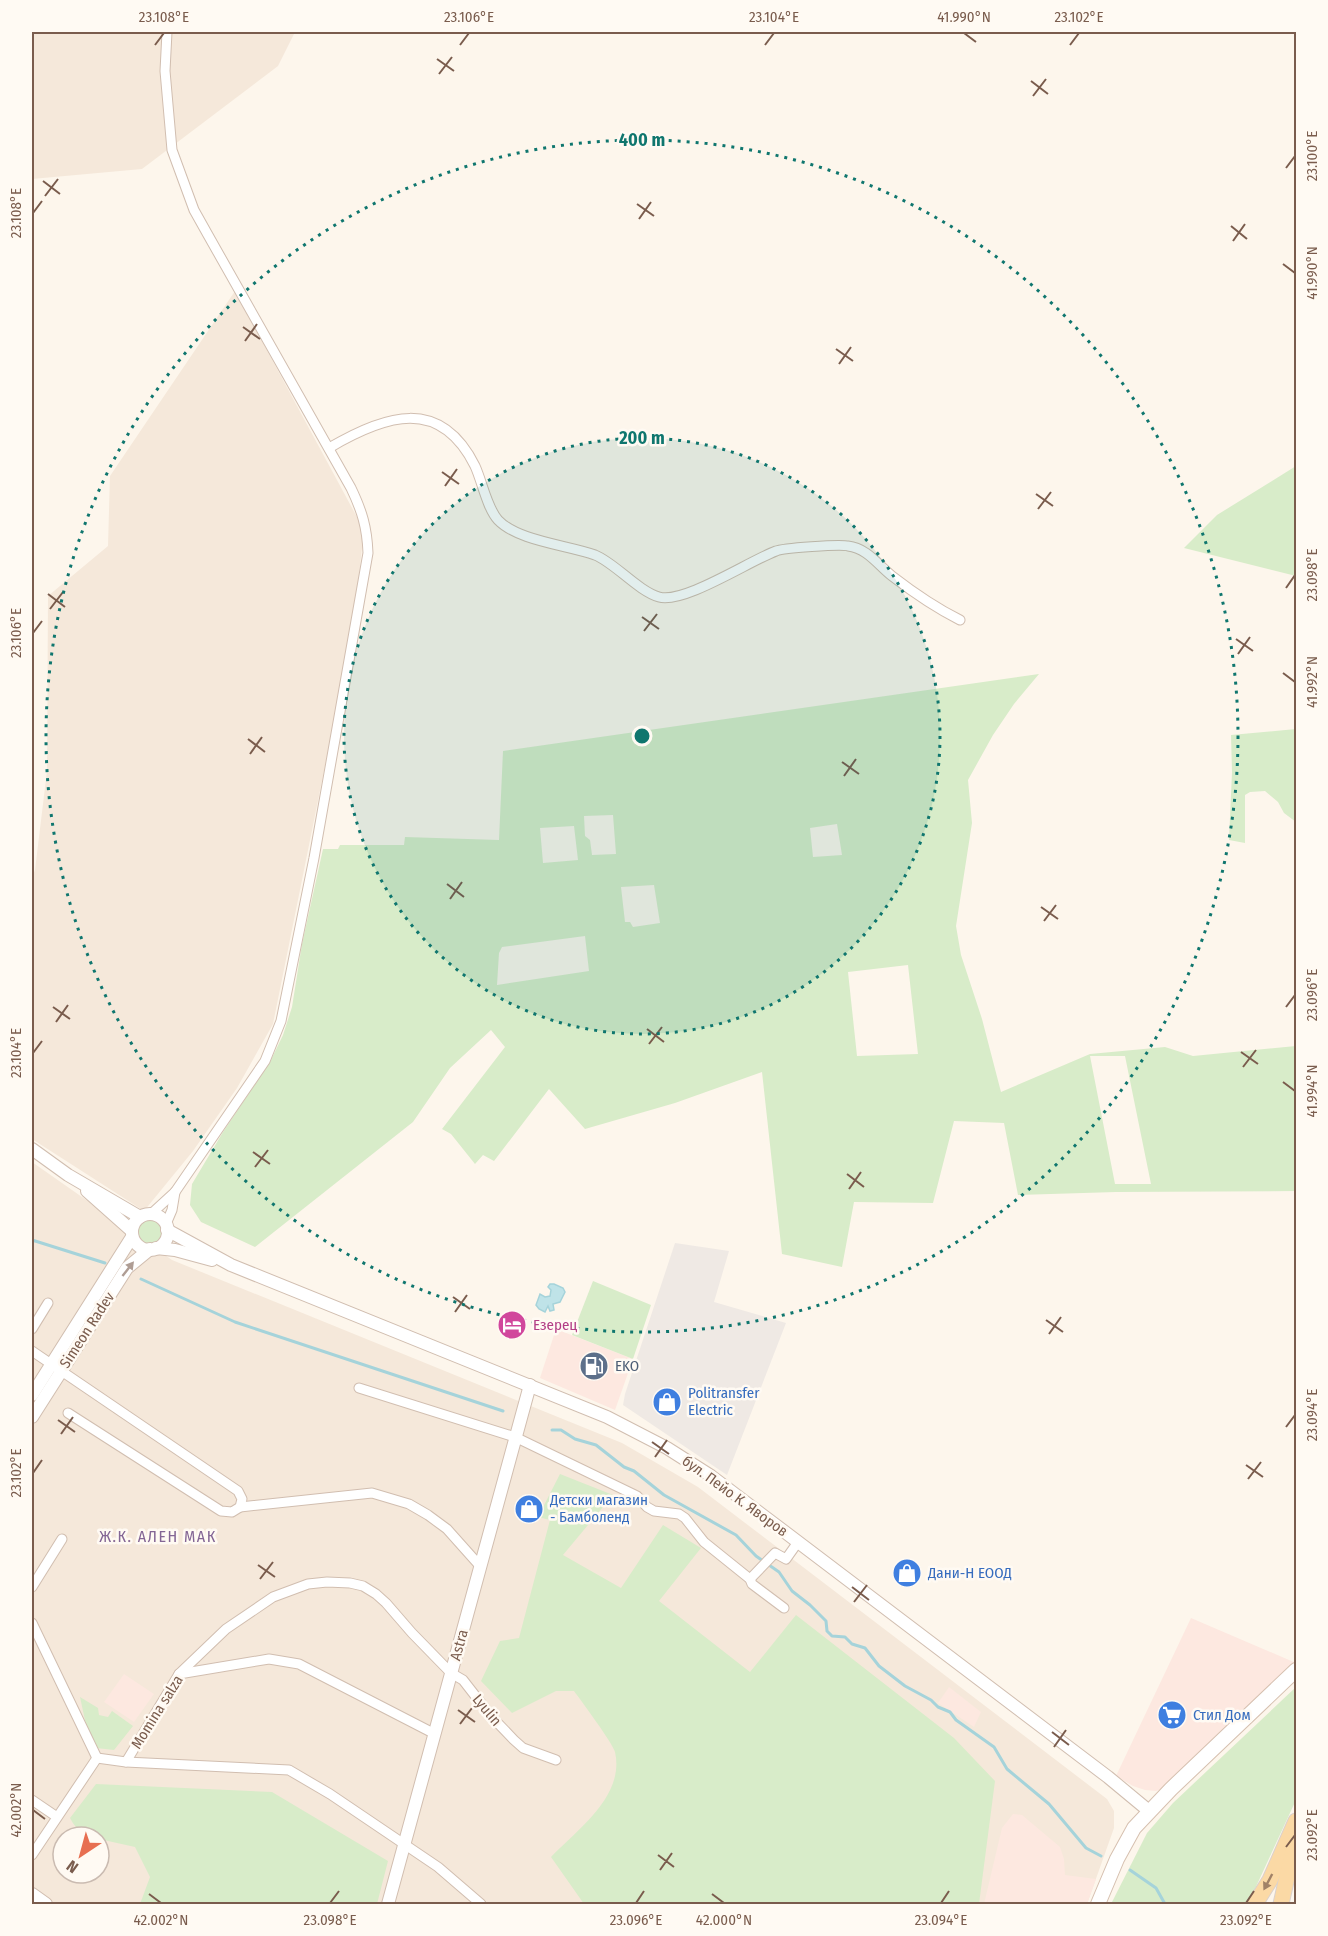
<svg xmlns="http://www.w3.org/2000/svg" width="1328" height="1936" viewBox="0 0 1328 1936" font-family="'Fira Sans Condensed',sans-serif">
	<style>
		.residential { fill: #f5e8da; fill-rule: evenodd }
		.commercial { fill: #fde8e0 }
		.industrial { fill: #efe9e4 }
		.green { fill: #d8ecc9; fill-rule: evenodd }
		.water { fill: #bfe3e8; stroke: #a5d3da; stroke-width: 1.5 }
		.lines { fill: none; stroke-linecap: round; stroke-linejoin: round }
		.stream { stroke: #a5d3da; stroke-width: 3 }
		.minor-casing { stroke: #d1beb0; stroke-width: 11 }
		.tertiary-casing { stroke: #d1beb0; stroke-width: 14 }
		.secondary-casing { stroke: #d6c0b0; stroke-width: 16 }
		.primary-casing { stroke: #dad1cd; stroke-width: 17 }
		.minor { stroke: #fff; stroke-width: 9 }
		.tertiary { stroke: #fff; stroke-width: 12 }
		.secondary { stroke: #fff; stroke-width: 14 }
		.primary { stroke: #fbd9a5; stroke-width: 15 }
		.oneway { fill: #af9d94 }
		.oneway2 { fill: #a18267 }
		.ticks { fill: none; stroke: #7a5c4d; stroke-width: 2 }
		.ring { fill: none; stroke: #0f766e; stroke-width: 3; stroke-dasharray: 3 6 }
		.labels { text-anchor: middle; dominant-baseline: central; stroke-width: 5; stroke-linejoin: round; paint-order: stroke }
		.hotel-label { font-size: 15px; fill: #b23c85; stroke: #fffaf3; text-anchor: start }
		.street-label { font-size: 15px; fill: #7a5c4d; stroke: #fffaf3 }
		.service-label { font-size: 15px; fill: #4e5e75; stroke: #fffaf3; text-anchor: start }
		.shop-label { font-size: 15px; fill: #366cbe; stroke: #fffaf3; text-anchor: start }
		.neighbourhood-label { font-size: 16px; letter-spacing: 1.5px; fill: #846695; stroke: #fffaf3 }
		.centre { fill: #0f766e; stroke: #fffaf3; stroke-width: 3 }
		.ring-label { font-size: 18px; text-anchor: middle; font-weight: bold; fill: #0f766e; stroke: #fffaf3; stroke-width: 5; stroke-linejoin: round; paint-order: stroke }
		.neatline { fill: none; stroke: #7a5c4d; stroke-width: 2 }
		.ticks-label { font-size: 15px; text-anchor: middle; fill: #7a5c4d }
	</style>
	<rect width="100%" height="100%" fill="#fdf6ec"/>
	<g class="residential">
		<path d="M32,32H295L278,66L142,169L32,179Z"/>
		<path d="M235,291L358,519L362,533V548L359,575L336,711L273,1024L237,1088L193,1151L144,1211L32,1139V878L35,870L47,771L48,596L108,546L110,476Z"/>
		<path d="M32,1162L172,1260L622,1443L698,1487L1107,1799L1114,1811V1828L1087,1904H32ZM63,1837H99V1873H63Z"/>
	</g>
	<g class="commercial">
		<path d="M556,1329L633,1359L615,1410L540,1378Z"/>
		<path d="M1191,1618L1296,1663L1165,1788L1156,1791L1145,1790L1133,1786L1116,1776Z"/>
		<path d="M124,1674L154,1694L134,1722L104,1702Z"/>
		<path d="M949,1687L981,1712L974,1727L938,1703Z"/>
		<path d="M1013,1814L1022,1815L1060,1847L1064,1859L1065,1875L1096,1879L1087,1904H984L1002,1828Z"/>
	</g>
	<path class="industrial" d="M675,1243L729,1251L714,1302L786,1323L727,1475L623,1405L625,1394Z"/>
	<g class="green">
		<path d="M1296,466V576L1184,548L1217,515Z"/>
		<path d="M1039,674L1014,704L993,735L968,780L972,823L956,926L961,955L982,1019L1001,1092L1090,1054L1165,1047L1193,1056L1296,1046V1191L1116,1192L1018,1195L1004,1123L954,1121L933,1203L854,1202L842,1267L782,1254L762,1072L675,1103L585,1129L549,1089L494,1161L483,1155L475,1164L451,1134L442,1129L505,1047L491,1030L450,1068L413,1122L255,1247L201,1222L190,1205L192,1184L223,1132L270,1062L283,1035L292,1007L302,944L323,849H338L340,845H404L405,837L499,840L503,751ZM613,815L616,854L592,855L590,840L585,836L584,816ZM837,824L842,855L813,857L810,828ZM574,826L578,860L543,863L540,828ZM654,885L660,923L633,927L630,922H625L621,887ZM585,936L589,971L497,985L499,953L502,947ZM908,965L918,1054L857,1056L848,972ZM1090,1056H1125L1151,1184H1115Z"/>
		<path d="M1296,729V822L1284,813L1278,802L1265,791L1250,792L1245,795V843L1229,840L1232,772L1231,735Z"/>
		<circle cx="149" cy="1232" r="14"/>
		<path d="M593,1281L651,1305L633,1359L572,1335Z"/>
		<path d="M560,1474L613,1495L563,1555L621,1588L663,1525L701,1548L659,1601L750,1672L796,1615L954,1738L995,1781L979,1904H584L551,1857C578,1829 625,1796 615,1752C612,1742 582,1702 574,1691H556L512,1713L481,1681L500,1641L519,1638L550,1520L538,1517Z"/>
		<path d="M1296,1687V1800L1248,1904H1111L1147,1833L1173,1803Z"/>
		<path d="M80,1697L98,1708L99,1715L108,1717L112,1711L133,1726L114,1750L96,1748L86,1725Z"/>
		<path d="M96,1784L272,1792L388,1861L377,1904H337L324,1902L323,1904H140L150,1877L135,1847L99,1839V1837C85,1837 76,1830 70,1818Z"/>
	</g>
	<path class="water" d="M550,1284H554L563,1288L565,1292L560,1302L553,1304L554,1310L550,1311L548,1306L545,1312L539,1309L536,1305L540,1294L545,1297L550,1296L551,1290L548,1287Z"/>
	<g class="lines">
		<g class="stream">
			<path d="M32,1240L105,1263"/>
			<path d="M141,1279L235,1322L503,1411"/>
			<path d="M552,1430H561L575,1439L596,1445L624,1467L634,1471L664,1495L736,1535L756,1556L779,1572L792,1591L810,1605L826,1621L827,1631L832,1636L845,1637L852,1644L865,1648L879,1666L905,1686L931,1700L938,1707L950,1712L956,1720L994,1747L1007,1769L1049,1804L1086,1848L1101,1856"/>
			<path d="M1130,1870L1156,1888L1165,1904"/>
		</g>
		<g class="minor-casing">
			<g id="minor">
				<path d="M329,448C385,415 440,396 475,466C482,481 487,508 498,520C518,541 567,545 595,555C615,563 638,591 659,597C684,604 749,561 776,551C783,548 840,544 848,546C867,548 878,565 892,576C914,593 936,608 960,620"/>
				<path d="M151,1214L175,1192L265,1061L281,1021L314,858L368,553C367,527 362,511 351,488L208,235L194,210L172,150L165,71L167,32"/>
				<path d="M166,1224L172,1210L175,1192"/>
				<path d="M32,1329L48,1303"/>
				<path d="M32,1351L238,1491L242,1499L240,1507L232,1512L221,1511L68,1413"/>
				<path d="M359,1388L515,1437L637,1496L647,1507L654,1511L679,1514L685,1518L704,1542L750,1579L752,1584L784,1608"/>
				<path d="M240,1507L372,1493L409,1504L428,1515L447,1529L480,1566"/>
				<path d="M750,1579L775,1553L786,1559L798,1542"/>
				<path d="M32,1587L62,1539"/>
				<path d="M32,1623L97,1758"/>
				<path d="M179,1674L269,1659L299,1664L435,1734"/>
				<path d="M97,1758L126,1762L289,1770L330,1794L438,1867L481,1904"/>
				<path d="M126,1762L179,1674L226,1629L273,1597L308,1584L327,1582L350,1583L363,1586L376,1594L386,1603L412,1633L451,1673L463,1680L491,1716L514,1740L523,1748L556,1760"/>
				<path d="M32,1800L57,1817"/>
				<path d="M32,1855L97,1758"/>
			</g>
		</g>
		<g class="tertiary-casing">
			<g id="tertiary">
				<path d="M32,1149L68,1175L140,1217"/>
				<path d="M87,1191L132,1231"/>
				<circle cx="150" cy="1232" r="18"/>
				<path d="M167,1230L231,1265L607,1417L667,1448L711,1476L1108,1777L1149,1811"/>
				<path d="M156,1248L175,1250L212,1260"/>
				<path d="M32,1395L132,1237"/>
				<path d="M32,1417L127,1268L150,1249"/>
				<path d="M32,1894L46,1904"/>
				<path d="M388,1904L530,1385"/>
			</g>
		</g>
		<g class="secondary-casing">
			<path id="secondary" d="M1098,1904L1117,1859L1134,1828L1171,1789L1296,1670"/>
		</g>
		<g class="primary-casing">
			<g id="primary">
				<path d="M1255,1904L1270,1880L1296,1821"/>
				<path d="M1281,1904L1295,1841"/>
			</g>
		</g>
		<use href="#minor" class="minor"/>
		<use href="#tertiary" class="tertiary"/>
		<use href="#secondary" class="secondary"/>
		<use href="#primary" class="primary"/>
	</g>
	<defs><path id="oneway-solid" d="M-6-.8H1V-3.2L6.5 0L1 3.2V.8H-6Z" transform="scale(1.5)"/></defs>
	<use class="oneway" href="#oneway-solid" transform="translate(128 1269) rotate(-52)"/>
	<use class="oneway2" href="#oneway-solid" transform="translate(1268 1882) rotate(118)"/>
	<path class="ticks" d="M964,33L976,42M155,45L164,33M460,45L469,33M765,45L774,33M1070,45L1079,33M437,59L454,71M439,74L452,57M1031,81L1048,94M1033,96L1046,79M1286,168L1295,156M43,181L60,194M45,196L58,179M637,204L654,216M33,213L42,201M639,219L651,202M1231,226L1247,239M1233,241L1245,224M1283,264L1295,273M243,327L260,339M245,341L257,324M836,349L853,361M839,364L851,347M442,472L459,484M445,486L457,469M1036,494L1053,506M1038,509L1051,492M1286,588L1295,575M48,594L65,607M50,609L63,592M642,617L659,629M644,631L657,614M33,633L42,621M1236,639L1253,651M1238,654L1250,637M1283,673L1295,682M248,739L265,752M250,754L262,737M842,762L859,774M844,776L856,759M447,884L464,897M450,899L462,882M1041,907L1058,919M1044,921L1056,905M53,1007L70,1019M1286,1007L1295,995M56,1022L68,1005M647,1029L664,1042M649,1044L662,1027M1241,1052L1258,1064M33,1053L42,1041M1243,1067L1256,1050M1283,1082L1295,1091M253,1152L270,1164M255,1167L268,1150M847,1174L864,1187M849,1189L861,1172M453,1297L470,1309M455,1312L467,1295M1046,1320L1063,1332M1049,1334L1061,1317M58,1420L75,1432M1286,1427L1295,1415M61,1434L73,1417M652,1442L669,1454M655,1457L667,1440M1246,1465L1263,1477M33,1473L42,1460M1248,1479L1261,1462M258,1565L275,1577M260,1579L273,1562M852,1587L869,1600M854,1602L867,1585M458,1710L475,1722M460,1724L472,1708M1052,1732L1069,1745M1054,1747L1066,1730M33,1810L45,1819M1286,1847L1295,1835M658,1855L674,1867M660,1870L672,1853M149,1894L161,1903M712,1894L724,1903M330,1903L339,1891M636,1903L644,1891M941,1903L949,1891M1246,1903L1254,1891"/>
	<circle cx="642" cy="736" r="298" fill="#0f766e" fill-opacity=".12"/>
	<g class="ring">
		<circle cx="642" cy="736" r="298"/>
		<circle cx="642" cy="736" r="596"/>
	</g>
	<defs>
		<g id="hotel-disc" transform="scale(1.5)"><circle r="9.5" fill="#d1479c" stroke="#fffaf3"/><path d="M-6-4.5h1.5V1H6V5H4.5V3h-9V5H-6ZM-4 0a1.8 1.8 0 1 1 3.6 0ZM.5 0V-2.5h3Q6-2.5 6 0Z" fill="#fff"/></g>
		<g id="fuel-disc" transform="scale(1.5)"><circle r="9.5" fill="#5c6f8a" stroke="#fffaf3"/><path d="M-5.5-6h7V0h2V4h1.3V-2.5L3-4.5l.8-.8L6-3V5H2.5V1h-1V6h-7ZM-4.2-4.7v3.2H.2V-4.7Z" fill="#fff"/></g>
		<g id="shop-disc" transform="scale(1.5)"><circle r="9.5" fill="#3f7fe0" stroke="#fffaf3"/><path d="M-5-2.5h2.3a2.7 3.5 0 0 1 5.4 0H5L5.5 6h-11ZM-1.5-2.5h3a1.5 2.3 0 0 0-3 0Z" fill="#fff"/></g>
		<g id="supermarket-disc" transform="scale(1.5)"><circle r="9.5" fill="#3f7fe0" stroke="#fffaf3"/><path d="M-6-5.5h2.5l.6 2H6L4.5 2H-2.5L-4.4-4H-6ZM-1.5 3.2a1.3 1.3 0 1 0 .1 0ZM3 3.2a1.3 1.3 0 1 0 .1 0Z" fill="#fff"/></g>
	</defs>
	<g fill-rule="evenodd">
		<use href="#hotel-disc" x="512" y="1325"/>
		<use href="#fuel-disc" x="594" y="1366"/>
		<use href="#shop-disc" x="667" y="1402"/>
		<use href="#shop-disc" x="529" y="1509"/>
		<use href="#shop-disc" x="907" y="1573"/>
		<use href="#supermarket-disc" x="1172" y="1715"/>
	</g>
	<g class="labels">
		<g class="hotel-label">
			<text x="533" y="1325">Езерец</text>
		</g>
		<g class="street-label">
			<text transform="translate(87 1330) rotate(-57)">Simeon Radev</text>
			<text transform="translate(735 1496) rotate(36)">бул. Пейо К. Яворов</text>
			<text transform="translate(459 1645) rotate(-75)">Astra</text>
			<text transform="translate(487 1710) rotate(50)">Lyulin</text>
			<text transform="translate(157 1712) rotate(-58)">Momina salza</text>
		</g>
		<g class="service-label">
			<text x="615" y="1366">EKO</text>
		</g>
		<g class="shop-label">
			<text x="688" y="1393">Politransfer<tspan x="688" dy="17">Electric</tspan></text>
			<text x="550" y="1500">Детски магазин<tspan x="550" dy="17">- Бамболенд</tspan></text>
			<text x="928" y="1573">Дани-Н ЕООД</text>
			<text x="1193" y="1715">Стил Дом</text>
		</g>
		<g class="neighbourhood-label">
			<text x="158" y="1536">Ж.К. АЛЕН МАК</text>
		</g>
	</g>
	<circle cx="642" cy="736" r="9" class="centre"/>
	<g class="ring-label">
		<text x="642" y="146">400 m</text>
		<text x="642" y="444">200 m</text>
	</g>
	<rect width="1328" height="1936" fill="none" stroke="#fffaf3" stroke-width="66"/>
	<g transform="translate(81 1855) rotate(216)"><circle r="28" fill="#fffaf3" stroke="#cabbb1" stroke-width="1.5"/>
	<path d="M0-4.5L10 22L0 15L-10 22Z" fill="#e76f51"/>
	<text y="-9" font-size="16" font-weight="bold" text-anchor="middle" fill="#7a5c4d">N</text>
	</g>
	<rect x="33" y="33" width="1262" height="1870" class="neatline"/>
	<g class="ticks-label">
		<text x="164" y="22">23.108°E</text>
		<text x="469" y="22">23.106°E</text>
		<text x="774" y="22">23.104°E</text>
		<text x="964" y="22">41.990°N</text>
		<text x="1079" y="22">23.102°E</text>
		<text transform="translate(1312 156) rotate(-90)" y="5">23.100°E</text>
		<text transform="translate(16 213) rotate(-90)" y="5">23.108°E</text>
		<text transform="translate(1312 273) rotate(-90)" y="5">41.990°N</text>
		<text transform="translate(1312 575) rotate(-90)" y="5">23.098°E</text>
		<text transform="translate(16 633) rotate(-90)" y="5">23.106°E</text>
		<text transform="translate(1312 682) rotate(-90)" y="5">41.992°N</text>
		<text transform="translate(1312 995) rotate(-90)" y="5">23.096°E</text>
		<text transform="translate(16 1053) rotate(-90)" y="5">23.104°E</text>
		<text transform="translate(1312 1091) rotate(-90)" y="5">41.994°N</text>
		<text transform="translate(1312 1415) rotate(-90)" y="5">23.094°E</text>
		<text transform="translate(16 1473) rotate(-90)" y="5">23.102°E</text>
		<text transform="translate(16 1810) rotate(-90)" y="5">42.002°N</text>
		<text transform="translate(1312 1835) rotate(-90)" y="5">23.092°E</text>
		<text x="161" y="1925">42.002°N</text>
		<text x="330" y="1925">23.098°E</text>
		<text x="636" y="1925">23.096°E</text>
		<text x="724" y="1925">42.000°N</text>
		<text x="941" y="1925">23.094°E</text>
		<text x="1246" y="1925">23.092°E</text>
	</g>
</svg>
